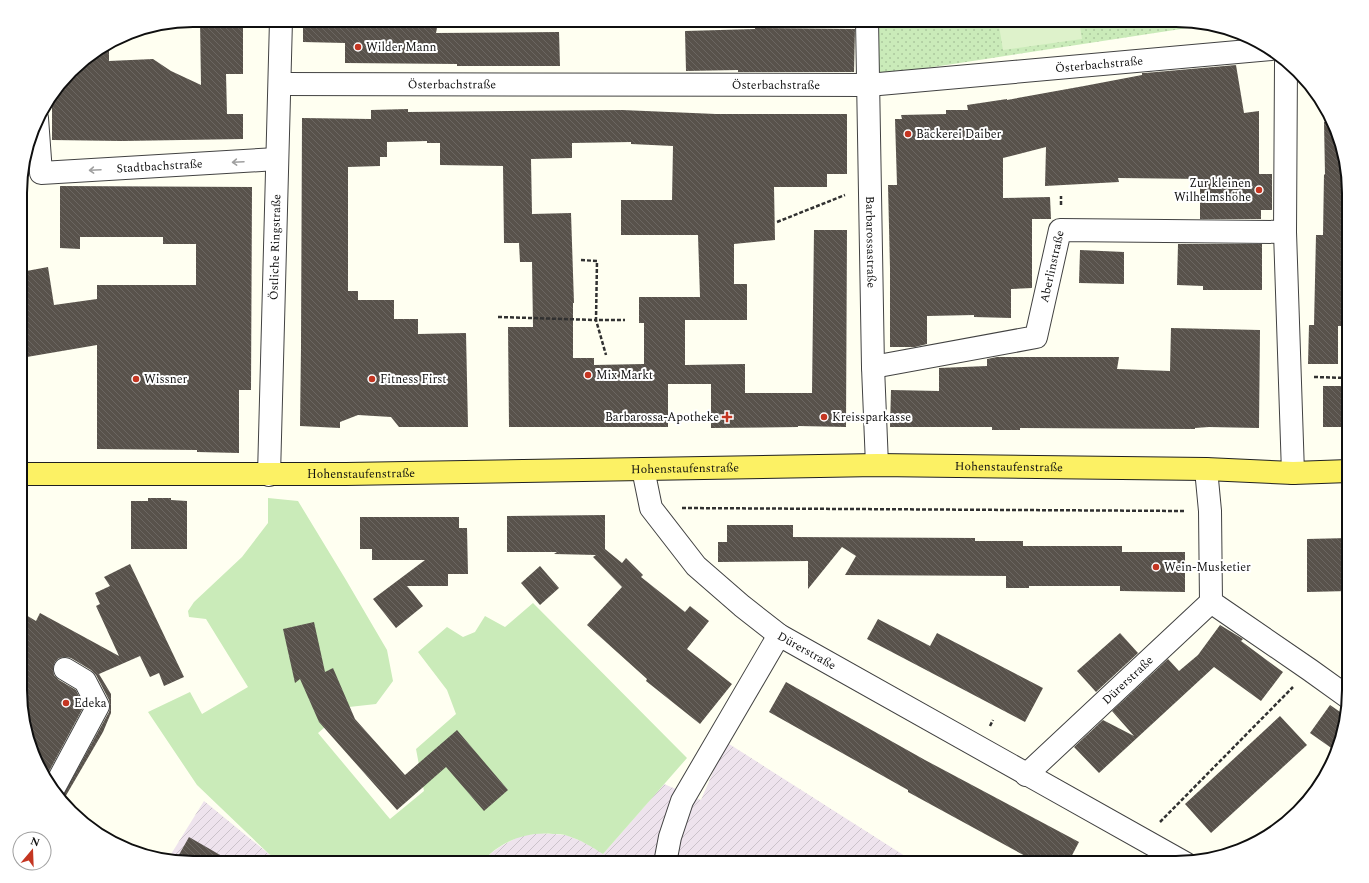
<svg xmlns="http://www.w3.org/2000/svg" width="1369" height="883" viewBox="0 0 1369 883" font-family="Spectral,serif">
	<style>
		.industrial { fill: url(#industrial-furrows) }
		.grass { fill: #caebb9 }
		.park { fill: url(#park-dots) }
		.pitch { fill: #def2cb }
		.building { fill: url(#building-back-hatch); fill-rule: evenodd }
		.lines { fill: none; stroke-linecap: round; stroke-linejoin: round }
		.minor-casing { stroke: #424242; stroke-width: 24 }
		.major-casing { stroke: #202020; stroke-width: 24 }
		.path { stroke: #313131; stroke-width: 2.5; stroke-dasharray: 4 2; stroke-linecap: butt }
		.minor { stroke: #fff; stroke-width: 22 }
		.major { stroke: #fcf164; stroke-width: 22 }
		.oneway { stroke: #9f9f9f }
		.poi-dot { fill: #c43622; stroke: #fff; stroke-width: 1.5 }
		.labels { text-anchor: middle; dominant-baseline: central; stroke-width: 4; stroke-linejoin: round; paint-order: stroke }
		.poi-label { font-size: 12px; fill: #0f0f0f; stroke: #fff; text-anchor: start }
		.street-label { font-size: 12px; fill: #0f0f0f; stroke: #fff }
		.rim { fill: none; stroke: #0f0f0f; stroke-width: 2 }
	</style>
	<defs>
		<pattern id="industrial-furrows" width="10" height="10" patternUnits="userSpaceOnUse"><rect width="10" height="10" fill="#eee3ed"/><path d="M-1 1l2-2M0 10L10 0M9 11l2-2" fill="none" stroke="#cbc2ca"/></pattern>
		<pattern id="park-dots" width="8" height="8" patternUnits="userSpaceOnUse"><rect width="8" height="8" fill="#caebb9"/><path d="M2 2h.1M6 6h.1" fill="none" stroke="#acc89e" stroke-width="1.8" stroke-linecap="round"/></pattern>
		<pattern id="building-back-hatch" width="6" height="6" patternUnits="userSpaceOnUse"><rect width="6" height="6" fill="#58524b"/><path d="M-1 5l2 2M0 0l6 6M5-1l2 2" fill="none" stroke="#6b6661"/></pattern>
	</defs>
	<rect width="100%" height="100%" fill="#fffff1"/>
	<g class="industrial">
		<path d="M726,742L916,863H481L486,857L501,846L520,836L541,833L566,835L586,843L603,854L664,784L701,800Z"/>
		<path d="M204,801L269,854L284,863H193L168,859Z"/>
	</g>
	<path class="grass" d="M268,498L298,501L346,580L387,650L393,681L376,704L349,707L318,733L390,819L424,791L416,749L456,714L447,690L418,652L447,627L463,637L475,632L485,616L505,627L533,603L687,758L603,854C592,847 581,840 568,836C563,834 558,834 553,834C526,831 499,842 481,863H284L269,854L197,785L148,712L190,692L202,714L248,687L206,619L189,617L188,611L194,602L242,557L268,523Z"/>
	<path class="park" d="M877,20H1176L1207,25L875,76Z"/>
	<path class="pitch" d="M998,20H1079L1082,39L1003,50Z"/>
	<g class="building">
		<path d="M200,20H243V74H226L227,114H243V139L122,141L52,140V97L79,63L109,44V61L153,59L171,71L201,85Z"/>
		<path d="M303,20H398V28H437L436,33L559,32L560,66H457V64L345,63V43L303,42Z"/>
		<path d="M755,28L855,29L854,72H738V70L686,71L685,31L755,29Z"/>
		<path d="M1236,65L1244,113L1259,111V174H1272V210H1261V219H1200V179L1118,178L1119,182L1045,186L1046,147L1003,158V198L1050,197L1051,219H1032V288L1011,289V318L974,317V315L927,316V344L915,347H890V268L888,185H897L895,119H902L901,115L946,114V110H968L967,105L1007,99V100L1084,86L1142,75V73H1145Z"/>
		<path d="M408,109V112L622,110L716,114H847V174H827V187H774L775,240L734,244V284H747V320H685V365L745,364V393H812L814,230H847L846,427L798,426V427L711,428V384H668V427H509L508,327H533L532,262H520L519,243H504L503,166L440,165V143H427V141L387,142V157H380V166L348,167V291H358V300H394V319H418V334L466,333L468,427H399L391,417L358,415L340,422V428L300,426L301,347L302,118L371,119V110ZM631,142V144L673,146L672,200H621V235H698L700,297H639V323H644V364L594,365V358H573V303H574L571,213L532,214L531,159L572,158V143Z"/>
		<path d="M1330,121L1349,182V289H1347L1346,326H1338V364H1308L1309,325H1314L1316,235H1323L1324,174L1325,175L1324,122Z"/>
		<path d="M60,186L252,187L251,390H239V453L197,452V450L97,449V345L21,358V272L48,267L54,305L97,299V285H196V244H163V237H80V249L60,248Z"/>
		<path d="M1178,244H1262V290H1203V286L1177,285Z"/>
		<path d="M1080,250L1124,252V284L1079,283Z"/>
		<path d="M1171,328L1260,330L1259,428L1209,427L1195,428V429L1020,428V430H992V427H890L891,390L939,391V368L987,366V359L997,357H1119L1117,369L1170,371Z"/>
		<rect x="1323" y="386" width="26" height="41"/>
		<path d="M148,498H171V500L187,501V549H131V501H148Z"/>
		<path d="M605,515V549L622,563L626,558L643,575L641,577L685,612L690,606L709,621L687,649L732,684L700,724L646,681L647,679L587,625L622,587L593,557L596,555L554,554L557,552H507V516Z"/>
		<path d="M360,517H459V528H467L468,574H448V586H407L423,606L396,628L373,599L425,560H372V549H360Z"/>
		<path d="M727,525H793V537L975,538V541H1023V546H1122V552H1185V592L1120,591V586H1029V588H1006V576L845,575L856,556L842,547L808,589V561L718,562V542H727Z"/>
		<path d="M1349,538V591L1307,592V539Z"/>
		<path d="M130,564L184,677L164,686L159,673L150,677L140,656L99,674L111,694V713L103,732L64,799L62,797L109,712L110,706L109,700L96,675L91,670L71,658L66,657L59,658L55,662L53,668L54,675L59,680L76,690L84,706L45,779L21,713V612L36,621L40,613L119,656L96,606L100,604L95,593L110,586L104,577Z"/>
		<path d="M540,566L559,588L540,605L521,583Z"/>
		<path d="M878,619L930,646L937,633L1043,688L1025,722L867,639Z"/>
		<path d="M314,622L325,672L333,668L355,719L405,775L457,730L508,790L484,811L446,767L397,810L319,722L300,679L295,683L283,629Z"/>
		<path d="M1220,625L1243,639L1241,641L1283,672L1261,701L1214,667L1099,773L1074,747L1103,720L1134,736L1112,711L1168,659L1179,671L1198,655Z"/>
		<path d="M1120,633L1138,653L1096,692L1077,671Z"/>
		<path d="M786,682L925,760L1079,842L1068,863H1038L908,792V790L769,712Z"/>
		<path d="M1330,705L1346,716L1340,746L1337,752L1310,733Z"/>
		<path d="M1280,716L1307,745L1211,833L1185,804Z"/>
		<path d="M189,837L234,863H193L176,860Z"/>
	</g>
	<g class="lines">
		<g class="minor-casing">
			<g id="minor">
				<path id="s1" d="M867,20L873,367L877,465"/>
				<path d="M1286,63L1285,232L1293,473"/>
				<path id="s2" d="M280,84L868,85L1271,49"/>
				<path id="s3" d="M37,118L41,173L277,159"/>
				<path id="s4" d="M873,367L1036,337L1060,230L1285,232"/>
				<path id="s5" d="M643,469L651,508L696,566L742,606L779,635L1185,863"/>
				<path d="M1206,469L1210,511L1211,602L1310,670L1349,698"/>
				<path id="s6" d="M269,475L281,20"/>
				<path id="s7" d="M1026,775L1211,602"/>
				<path d="M54,788L98,706L85,681L65,669"/>
				<path d="M665,863L670,837L682,801L779,635"/>
			</g>
		</g>
		<g class="major-casing">
			<g id="major">
				<path id="s8" d="M21,474H346L877,465L1206,469L1293,473L1349,471"/>
			</g>
		</g>
		<g class="path">
			<path d="M1061,205V196"/>
			<path d="M777,222L845,195"/>
			<path d="M581,260L597,261L596,320H625"/>
			<path d="M498,317L596,320L606,355"/>
			<path d="M1314,377L1349,378"/>
			<path d="M682,508L1185,511"/>
			<path d="M990,726L993,720"/>
			<path d="M1160,822L1293,687"/>
		</g>
		<use href="#minor" class="minor"/>
		<use href="#major" class="major"/>
	</g>
	<defs><path id="oneway-shaft" d="M-6 0H5M1.5-3L5.5 0L1.5 3" fill="none" stroke-width="1.6" stroke-linecap="round" stroke-linejoin="round"/></defs>
	<g class="oneway">
		<use href="#oneway-shaft" transform="translate(238 162) rotate(177)"/>
		<use href="#oneway-shaft" transform="translate(95 170) rotate(177)"/>
	</g>
	<g class="poi-dot">
		<circle cx="358" cy="47" r="4"/>
		<circle cx="908" cy="134" r="4"/>
		<circle cx="1259" cy="190" r="4"/>
		<circle cx="588" cy="375" r="4"/>
		<circle cx="136" cy="379" r="4"/>
		<circle cx="372" cy="379" r="4"/>
		<path d="M725 411h4v4h4v4h-4v4h-4v-4h-4v-4h4z"/>
		<circle cx="824" cy="417" r="4"/>
		<circle cx="1156" cy="567" r="4"/>
		<circle cx="66" cy="703" r="4"/>
	</g>
	<g class="labels">
		<g class="poi-label">
			<text x="366" y="47">Wilder Mann</text>
			<text x="916" y="134">Bäckerei Daiber</text>
			<text x="1251" y="183" text-anchor="end">Zur kleinen<tspan x="1251" dy="14">Wilhelmshöhe</tspan></text>
			<text x="596" y="375">Mix Markt</text>
			<text x="144" y="379">Wissner</text>
			<text x="380" y="379">Fitness First</text>
			<text x="719" y="417" text-anchor="end">Barbarossa-Apotheke</text>
			<text x="832" y="417">Kreissparkasse</text>
			<text x="1164" y="567">Wein-Musketier</text>
			<text x="74" y="703">Edeka</text>
		</g>
		<g class="street-label">
			<text stroke="none"><textPath href="#s2" startOffset="820">Österbachstraße</textPath></text>
			<text stroke="none"><textPath href="#s2" startOffset="172">Österbachstraße</textPath></text>
			<text stroke="none"><textPath href="#s2" startOffset="496">Österbachstraße</textPath></text>
			<text stroke="none"><textPath href="#s3" startOffset="174">Stadtbachstraße</textPath></text>
			<text stroke="none"><textPath href="#s1" startOffset="222">Barbarossastraße</textPath></text>
			<text stroke="none"><textPath href="#s6" startOffset="228">Östliche Ringstraße</textPath></text>
			<text stroke="none"><textPath href="#s4" startOffset="238">Aberlinstraße</textPath></text>
			<text stroke="none"><textPath href="#s8" startOffset="988">Hohenstaufenstraße</textPath></text>
			<text stroke="none"><textPath href="#s8" startOffset="664">Hohenstaufenstraße</textPath></text>
			<text stroke="none"><textPath href="#s8" startOffset="340">Hohenstaufenstraße</textPath></text>
			<text stroke="none"><textPath href="#s5" startOffset="253">Dürerstraße</textPath></text>
			<text stroke="none"><textPath href="#s7" startOffset="139">Dürerstraße</textPath></text>
		</g>
	</g>
	<path d="M0 0H1369V883H0ZM193 27H1176A166 166 0 0 1 1342 193V690A166 166 0 0 1 1176 856H193A166 166 0 0 1 27 690V193A166 166 0 0 1 193 27Z" fill="#fff" fill-rule="evenodd"/>
	<path class="rim" d="M193 27H1176A166 166 0 0 1 1342 193V690A166 166 0 0 1 1176 856H193A166 166 0 0 1 27 690V193A166 166 0 0 1 193 27Z"/>
	<g transform="translate(32 851) rotate(19)"><circle r="19" fill="#ffffff" stroke="#9f9f9f"/>
	<path d="M0-3L7 15L0 10L-7 15Z" fill="#c43622"/>
	<text y="-6" font-size="11" font-weight="bold" text-anchor="middle" fill="#0f0f0f">N</text>
	</g>
</svg>
